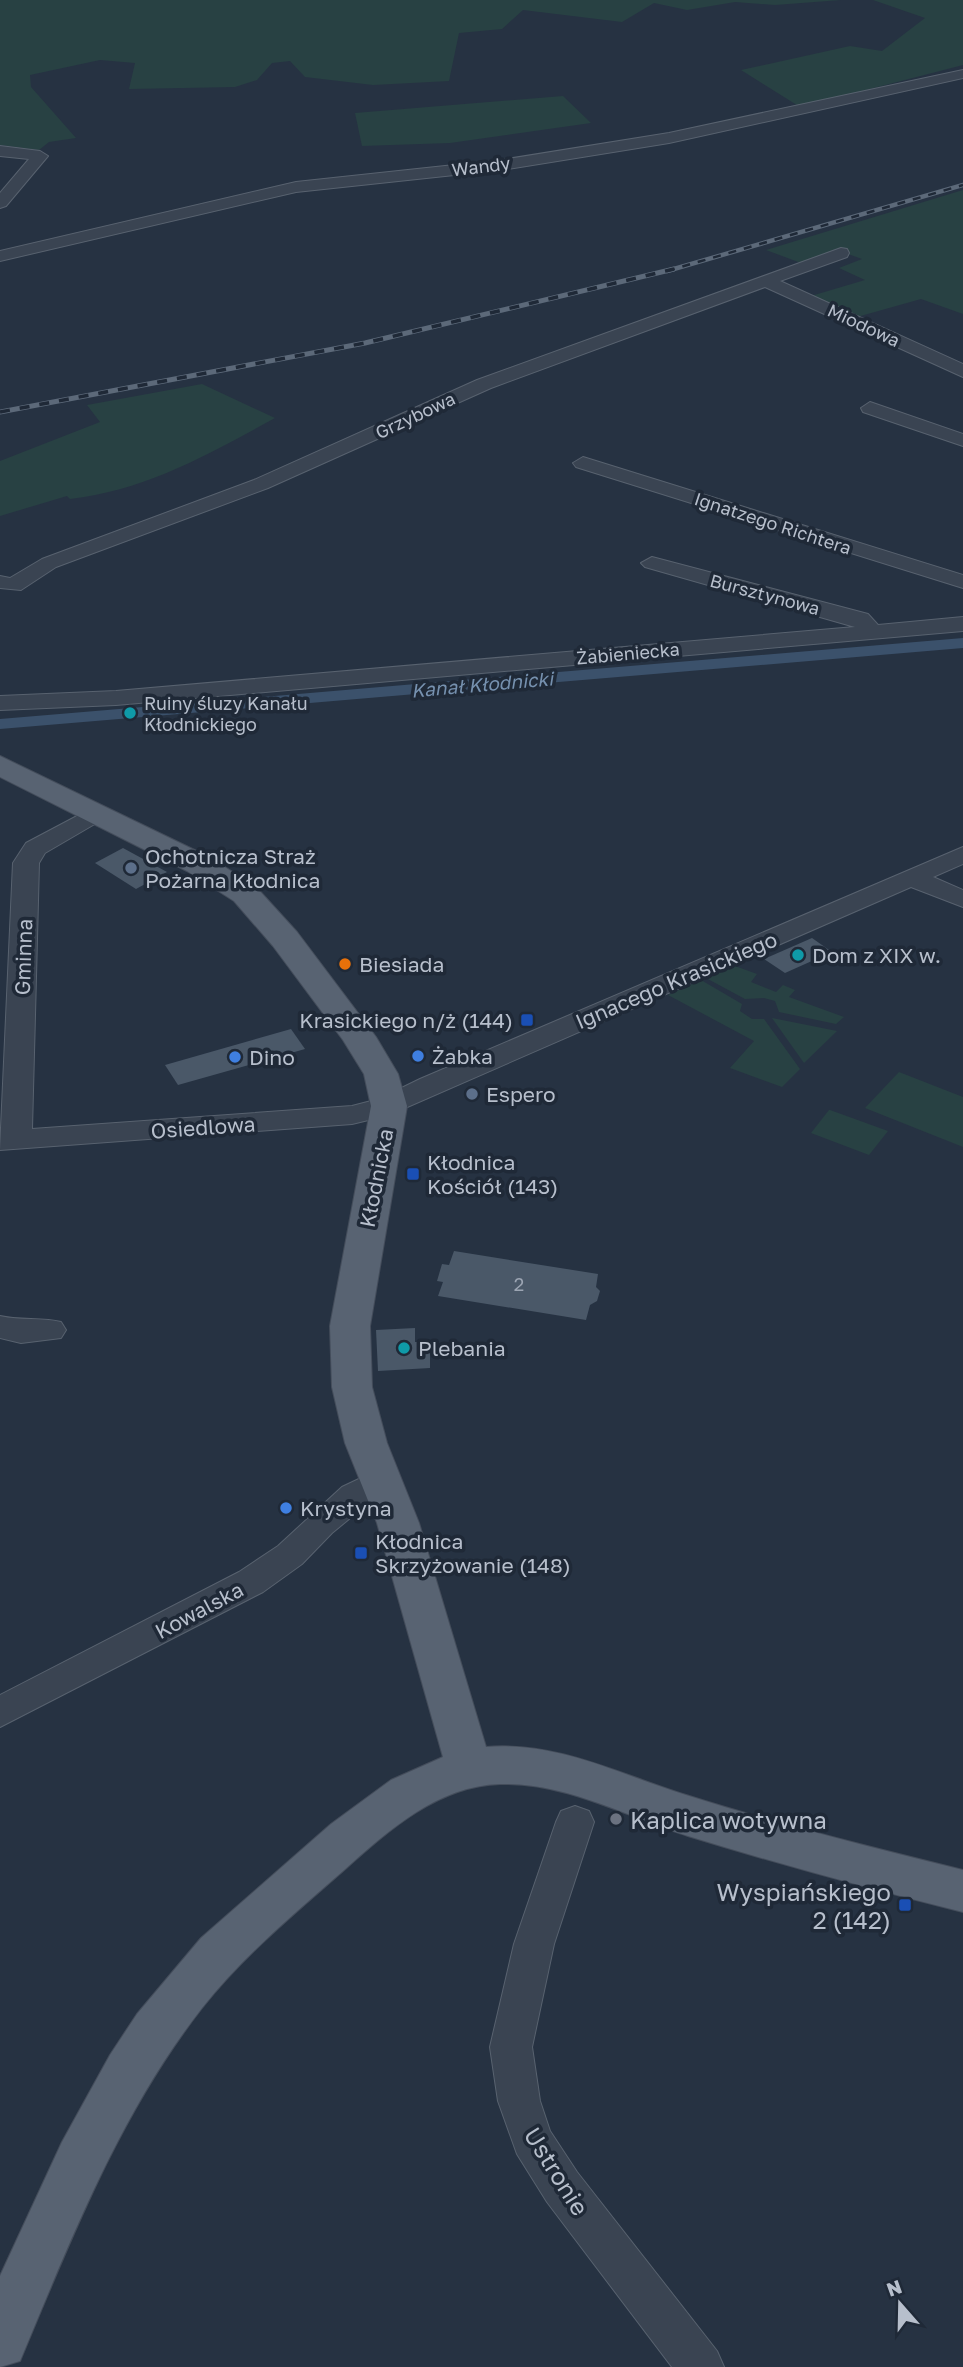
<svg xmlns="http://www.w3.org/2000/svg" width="963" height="2367" viewBox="0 0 963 2367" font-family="'Golos Text',sans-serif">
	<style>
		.green { fill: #284143 }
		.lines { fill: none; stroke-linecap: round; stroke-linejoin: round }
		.canal { fill: #3b516b; fill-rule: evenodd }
		.building { fill: #4a5868 }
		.minor-casing { stroke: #58626f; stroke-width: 2 }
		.major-casing { stroke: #444d5b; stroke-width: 2 }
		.minor { fill: #3a4452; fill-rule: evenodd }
		.major { fill: #586372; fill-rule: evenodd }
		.rail-far1-casing { stroke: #5c6979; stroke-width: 4.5 }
		.rail-casing { stroke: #5c6979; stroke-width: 5 }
		.rail-far1 { stroke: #1f2937; stroke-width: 2.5; stroke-dasharray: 8; stroke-linecap: butt }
		.rail { stroke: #1f2937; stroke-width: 3.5; stroke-dasharray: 10; stroke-linecap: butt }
		.culture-dot { fill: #0f9aa8; stroke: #1f2937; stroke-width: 2.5 }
		.service-dot { fill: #5c6f8a; stroke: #1f2937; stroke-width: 2.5 }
		.food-dot { fill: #e8710a; stroke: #1f2937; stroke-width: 2.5 }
		.transit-dot { fill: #1a4fb4; stroke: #1f2937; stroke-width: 2.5 }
		.shop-dot { fill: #3f7fe0; stroke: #1f2937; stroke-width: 2.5 }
		.worship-dot { fill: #6b7280; stroke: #1f2937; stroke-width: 2.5 }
		.labels { text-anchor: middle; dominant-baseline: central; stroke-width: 7; stroke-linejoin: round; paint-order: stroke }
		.far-street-label { font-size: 18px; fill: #b7bfcc; stroke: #1f2937 }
		.far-poi-label { font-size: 18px; fill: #b7bfcc; stroke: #1f2937; text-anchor: start }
		.number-label { font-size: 18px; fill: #9ca5b3 }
		.far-water-label { font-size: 19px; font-style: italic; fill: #7691af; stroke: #1f2937 }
		.poi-label { font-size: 21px; fill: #b7bfcc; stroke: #1f2937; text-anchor: start }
		.street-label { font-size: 21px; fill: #b7bfcc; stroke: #1f2937 }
		.near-poi-label { font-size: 24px; fill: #b7bfcc; stroke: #1f2937; text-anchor: start }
		.near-street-label { font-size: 24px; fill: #b7bfcc; stroke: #1f2937 }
	</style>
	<rect width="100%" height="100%" fill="#263242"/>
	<g class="green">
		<path d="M0,0H841L775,5L735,2L687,10L654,3L622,22L523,10L502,29L459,33L449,81L373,85L305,77L290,61L272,63L257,80L235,87L129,89L135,63L100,60L30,75L31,87L76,138L49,142L39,150L0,145Z"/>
		<path d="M873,0H963V65L800,107L741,70L850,46L882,51L925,18Z"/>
		<path d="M563,96L591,123L450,143L362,146L355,113Z"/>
		<path d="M963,190V314L921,299L857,317L811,296L865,280L839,268L862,259L837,250L801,263L766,250Z"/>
		<path d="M202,384L275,418C209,454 146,490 70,499L67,496L0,516V461L100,422L87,405Z"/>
		<path d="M735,966L757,974L751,982L776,992L783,985L795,990L789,997L844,1017L836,1024L779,1012L775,1001L764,998L745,999L706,978Z"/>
		<path d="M701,980L742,1004L740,1011L752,1019H764L800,1069L782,1087L730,1068L754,1041L668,995Z"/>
		<path d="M772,1018L837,1031L804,1063Z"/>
		<path d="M899,1072L963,1097V1147L865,1108Z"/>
		<path d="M829,1110H830L888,1131L869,1155L811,1133Z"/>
	</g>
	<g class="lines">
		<path class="canal" d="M963,638V648L0,729V719Z"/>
	</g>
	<g class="building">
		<path d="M123,848L167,872L136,889L95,863Z"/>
		<path d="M812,938L832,952L785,973L764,959Z"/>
		<path d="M291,1029L305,1049L178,1085L165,1065Z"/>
		<path d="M454,1251L598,1274L596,1287L600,1291L597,1301L590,1305L586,1320L438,1296L443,1282L437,1281L442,1264L449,1265Z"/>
		<path d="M415,1328V1342H430V1368L378,1371L376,1330Z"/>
	</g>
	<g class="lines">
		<g class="minor-casing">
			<g id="minor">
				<path d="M963,70V78L669,143L501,170L296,192L0,261V251L296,182L501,160L669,133Z"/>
				<path d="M0,146L40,151L48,156L6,206L0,208V193L29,159L0,156Z"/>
				<path d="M841,248L847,249L849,253L847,257L780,281L963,364V377L765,287L491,388L268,488L56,567L21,590L0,588V576L10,578L42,559L254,480L477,380Z"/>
				<path d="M870,402L963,434V446L863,412L861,408Z"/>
				<path d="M583,457L963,575V588L576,467L573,463Z"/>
				<path d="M652,557L868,614L878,625L963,617V631L116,705L0,710V696L116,691L855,627L645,567L641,563Z"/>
				<path d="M96,806L105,808L108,813L105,818L45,853L39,863L32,1129L352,1106L379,1099L420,1079L963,847V864L933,877L963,890V907L911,887L389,1115L352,1124L0,1150L13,863L26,843Z"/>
				<path d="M0,1316C21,1321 41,1317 61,1322L66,1330L61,1338L21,1343L0,1338Z"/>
				<path d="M380,1469L392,1472L397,1481L392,1490L366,1505L332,1533L302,1564L263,1592L0,1727V1695L239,1572L278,1546L342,1487Z"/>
				<path d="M575,1806L589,1811L594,1822L554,1944L532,2047L540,2101L550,2131L577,2172L717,2351L724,2367H672L547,2202L517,2154L498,2101L490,2047L514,1944L556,1822L561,1811Z"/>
			</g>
		</g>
		<g class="major-casing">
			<path id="major" d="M0,756L209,857L256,887L297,932L376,1037L398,1074L407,1106L370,1326L372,1387L387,1443L419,1523L486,1747C557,1741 621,1775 686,1795C777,1824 870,1847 963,1870V1912C871,1889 779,1864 688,1836C627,1817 566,1782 500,1784C437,1786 388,1831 343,1871C294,1914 243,1956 202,2008C120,2113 71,2239 20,2361L0,2367V2276L62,2142L110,2055L137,2014L201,1938L331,1824L391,1780L443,1757L377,1523L345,1443L332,1387L330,1326L371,1106L364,1074L343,1040L273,946L234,901L187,871L0,777Z"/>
		</g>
		<use href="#minor" class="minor"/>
		<use href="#major" class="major"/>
		<g class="rail-far1-casing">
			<path id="rail-far1" d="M667,271L963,185"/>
		</g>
		<g class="rail-casing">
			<path id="rail" d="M0,412L365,343L674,269"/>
		</g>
		<use href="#rail-far1" class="rail-far1"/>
		<use href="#rail" class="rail"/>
	</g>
	<g class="culture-dot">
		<circle cx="130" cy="713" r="7"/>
		<circle cx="798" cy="955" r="7"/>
		<circle cx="404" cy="1348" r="7"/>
	</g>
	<g class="service-dot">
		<circle cx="131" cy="868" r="7"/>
		<circle cx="472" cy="1094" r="7"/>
	</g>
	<circle class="food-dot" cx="345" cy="964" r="7"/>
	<g class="transit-dot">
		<rect x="520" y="1013" width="14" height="14" rx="3.5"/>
		<rect x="406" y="1167" width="14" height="14" rx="3.5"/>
		<rect x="354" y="1546" width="14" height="14" rx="3.5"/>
		<rect x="898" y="1898" width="14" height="14" rx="3.5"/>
	</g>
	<g class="shop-dot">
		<circle cx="418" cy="1056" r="7"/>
		<circle cx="235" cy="1057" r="7"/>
		<circle cx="286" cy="1508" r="7"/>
	</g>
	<circle class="worship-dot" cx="616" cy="1819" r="7"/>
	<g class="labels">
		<g class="far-street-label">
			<text transform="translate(481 166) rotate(-7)">Wandy</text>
			<text transform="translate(864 325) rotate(25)">Miodowa</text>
			<text transform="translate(415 415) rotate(-25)">Grzybowa</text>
			<text transform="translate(773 523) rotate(18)">Ignatzego Richtera</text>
			<text transform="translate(765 594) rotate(15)">Bursztynowa</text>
			<text transform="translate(628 653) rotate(-5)">Żabieniecka</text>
		</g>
		<g class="far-poi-label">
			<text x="144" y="703">Ruiny śluzy Kanału<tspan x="144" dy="21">Kłodnickiego</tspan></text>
		</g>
		<g class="number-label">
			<text x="519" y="1284">2</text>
		</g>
		<g class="far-water-label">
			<text transform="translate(482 684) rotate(-5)">Kanał Kłodnicki</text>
		</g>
		<g class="poi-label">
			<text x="145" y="856">Ochotnicza Straż<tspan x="145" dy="24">Pożarna Kłodnica</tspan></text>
			<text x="812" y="955">Dom z XIX w.</text>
			<text x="359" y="964">Biesiada</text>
			<text x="513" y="1020" text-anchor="end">Krasickiego n/ż (144)</text>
			<text x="432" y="1056">Żabka</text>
			<text x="249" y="1057">Dino</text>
			<text x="486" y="1094">Espero</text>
			<text x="427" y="1162">Kłodnica<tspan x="427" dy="24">Kościół (143)</tspan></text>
			<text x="418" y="1348">Plebania</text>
			<text x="300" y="1508">Krystyna</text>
			<text x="375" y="1541">Kłodnica<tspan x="375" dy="24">Skrzyżowanie (148)</tspan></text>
		</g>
		<g class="street-label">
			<text transform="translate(23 957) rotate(-88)">Gminna</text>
			<text transform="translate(676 980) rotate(-23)">Ignacego Krasickiego</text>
			<text transform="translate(203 1127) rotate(-4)">Osiedlowa</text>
			<text transform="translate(376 1178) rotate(-79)">Kłodnicka</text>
			<text transform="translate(199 1610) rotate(-28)">Kowalska</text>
		</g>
		<g class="near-poi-label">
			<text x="630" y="1819">Kaplica wotywna</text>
			<text x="891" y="1891" text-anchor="end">Wyspiańskiego<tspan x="891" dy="28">2 (142)</tspan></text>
		</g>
		<g class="near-street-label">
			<text transform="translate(557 2171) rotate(58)">Ustronie</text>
		</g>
	</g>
	<g transform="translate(900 2304) rotate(340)" stroke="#1f2937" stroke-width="5" paint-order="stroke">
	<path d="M0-5L12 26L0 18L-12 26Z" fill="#b7bfcc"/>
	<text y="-10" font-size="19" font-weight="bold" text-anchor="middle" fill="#b7bfcc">N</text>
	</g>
</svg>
